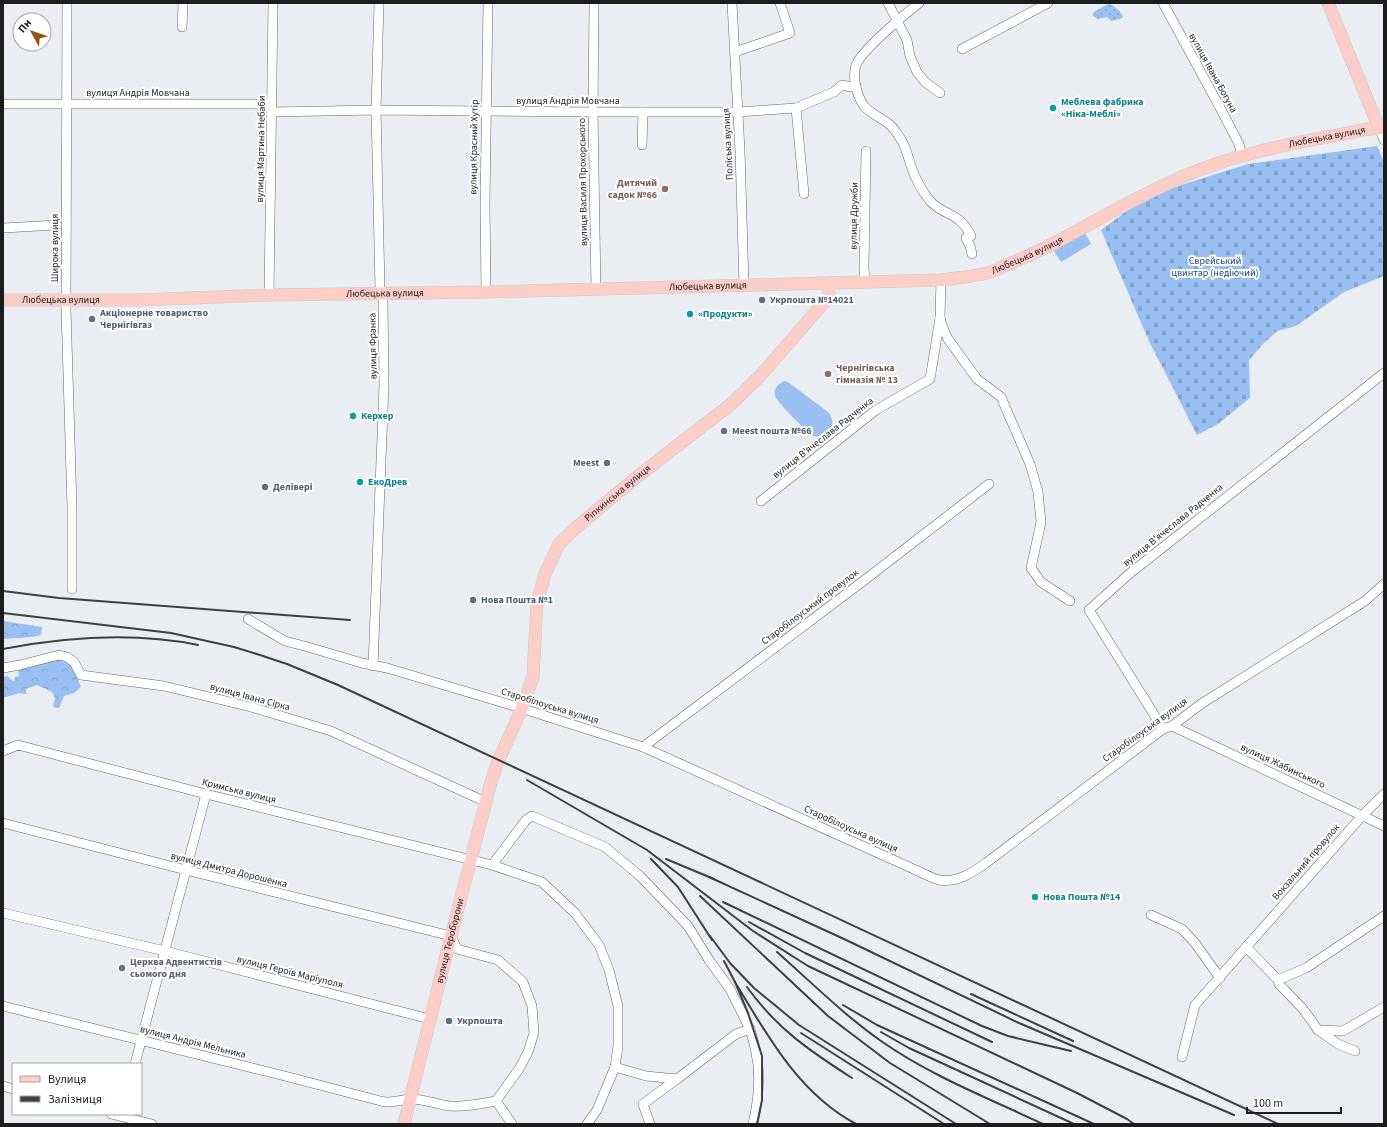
<svg xmlns="http://www.w3.org/2000/svg" width="1387" height="1127" viewBox="0 0 1387 1127" font-family="'Source Sans 3',sans-serif">
	<style>
		.grass { fill: #9ac0f3 }
		.forest { fill: url(#forest-crowns) }
		.cemetery { fill: url(#cemetery-stones) }
		.park { fill: url(#park-dots) }
		.lines { fill: none; stroke-linecap: round; stroke-linejoin: round }
		.minor-casing { stroke: #64676b; stroke-width: 10 }
		.major-casing { stroke: #c8c9c9; stroke-width: 13 }
		.minor { stroke: #fff; stroke-width: 9 }
		.major { stroke: #fdcdc7; stroke-width: 12 }
		.rail { stroke: #3e4042; stroke-width: 2 }
		.culture-dot { fill: #0f9aa8; stroke: #fff; stroke-width: 1.5 }
		.education-dot { fill: #8d6e63; stroke: #fff; stroke-width: 1.5 }
		.service-dot { fill: #5c6f8a; stroke: #fff; stroke-width: 1.5 }
		.worship-dot { fill: #6b7280; stroke: #fff; stroke-width: 1.5 }
		.labels { text-anchor: middle; dominant-baseline: central; stroke-width: 4; stroke-linejoin: round; paint-order: stroke }
		.street-label { font-size: 10px; fill: #1b1c1e; stroke: #fff }
		.culture-label { font-size: 10px; font-weight: bold; fill: #0d838f; stroke: #fff; text-anchor: start }
		.education-label { font-size: 10px; font-weight: bold; fill: #785e54; stroke: #fff; text-anchor: end }
		.park-label { font-size: 10px; fill: #15437b; stroke: #fff }
		.service-label { font-size: 10px; font-weight: bold; fill: #4e5e75; stroke: #fff; text-anchor: start }
		.worship-label { font-size: 10px; font-weight: bold; fill: #5b616d; stroke: #fff; text-anchor: start }
	</style>
	<defs>
		<pattern id="forest-crowns" width="20" height="18" patternUnits="userSpaceOnUse"><rect width="20" height="18" fill="#9ac0f3"/><path d="M2 6a3 3 0 1 1 6 0M12 15a3 3 0 1 1 6 0" fill="none" stroke="#84a4d0"/></pattern>
		<pattern id="cemetery-stones" width="16" height="16" patternUnits="userSpaceOnUse"><rect width="16" height="16" fill="#9ac0f3"/><path d="M2 7V4a2 2 0 0 1 4 0v3zM10 15v-3a2 2 0 0 1 4 0v3z" fill="#84a4d0"/></pattern>
		<pattern id="park-dots" width="8" height="8" patternUnits="userSpaceOnUse"><rect width="8" height="8" fill="#9ac0f3"/><path d="M2 2h.1M6 6h.1" fill="none" stroke="#84a4d0" stroke-width="1.8" stroke-linecap="round"/></pattern>
	</defs>
	<rect width="100%" height="100%" fill="#eaeef2"/>
	<g class="grass">
		<path d="M1085,233L1091,244L1061,262L1054,251Z"/>
		<path d="M784,381L788,382L828,412C830,415 832,417 832,420C834,429 823,439 814,436C808,434 777,402 775,396C773,389 778,384 784,381Z"/>
	</g>
	<g class="forest">
		<path d="M3,621L42,627L41,635L32,637L3,639Z"/>
		<path d="M63,659L71,664L81,687L74,693L64,696L59,708L53,707L55,698L52,692L37,685L26,689V694L19,693L3,698V677L8,676L11,680L14,681L15,677L19,676L18,670L25,668L29,664Z"/>
	</g>
	<path class="cemetery" d="M1377,146L1384,162V276L1344,292L1296,326L1277,331L1262,345L1249,360L1250,398L1218,424L1197,435L1149,341L1101,230L1135,205L1156,194L1181,185L1248,164Z"/>
	<path class="park" d="M1108,4C1114,5 1121,11 1123,17L1120,19L1111,21L1107,17L1098,19L1093,16L1094,12Z"/>
	<g class="lines">
		<g class="minor-casing">
			<g id="minor">
				<path d="M67,3L66,308L72,507V589"/>
				<path d="M594,3L593,112L596,289"/>
				<path d="M732,3L740,151L744,285"/>
				<path d="M888,3L907,40L910,56L917,72L925,82L940,93"/>
				<path d="M919,3C905,14 862,50 856,65C852,78 857,96 864,106C870,113 881,118 889,124C894,128 897,133 900,138C906,146 908,157 911,166C915,178 922,191 930,201C945,217 959,211 971,236L966,238L970,246L972,254"/>
				<path d="M1163,3L1217,102L1239,144L1242,156"/>
				<path d="M182,27L183,3"/>
				<path d="M962,49L1048,3"/>
				<path d="M735,52L790,33L780,3"/>
				<path d="M3,104H272"/>
				<path d="M796,108L804,194"/>
				<path d="M272,112L376,110L593,112H738L796,108L834,92L842,85L851,87L856,86"/>
				<path d="M1379,128L1384,140"/>
				<path d="M642,145L643,112"/>
				<path d="M3,228L57,225"/>
				<path d="M865,282L864,268L866,151"/>
				<path d="M486,292L485,203L488,3"/>
				<path d="M269,295L273,3"/>
				<path d="M940,318L943,328L948,339L969,368L977,379L1001,397L1030,464L1038,492L1041,522L1031,568L1041,582L1070,601"/>
				<path d="M761,501L876,410L930,379L940,318L941,280"/>
				<path d="M248,619L285,641L308,647L362,663L387,668L511,705L643,747L918,871C924,874 932,878 939,880C957,883 972,873 986,863L1163,729L1172,726L1201,704L1365,601L1384,584"/>
				<path d="M373,666L384,384L383,300V294L380,289L376,110L379,3"/>
				<path d="M3,668L20,665L59,655L67,657L74,662L81,675L164,686L251,707L331,731L486,802"/>
				<path d="M1172,726L1384,826"/>
				<path d="M1163,729L1089,610L1129,574L1384,373"/>
				<path d="M643,747L862,582L989,484"/>
				<path d="M3,751L18,745L206,794L492,865L542,882L575,913L599,945L609,970L618,1006V1046L615,1067L597,1110L587,1124"/>
				<path d="M3,823L186,870L451,936L457,949L498,960L523,982L532,1006L534,1033L528,1052L519,1069L496,1101C481,1104 465,1107 450,1106C438,1105 422,1098 410,1099C400,1100 390,1104 380,1101"/>
				<path d="M492,865L526,820L532,816L605,847L640,876L688,926L709,960L730,989L750,1029L736,1034L677,1079L646,1076L615,1067"/>
				<path d="M3,913L165,951L430,1019"/>
				<path d="M1151,915L1182,929L1195,943L1220,978"/>
				<path d="M1246,947L1278,980L1279,984L1303,1009L1318,1030L1338,1044L1355,1051"/>
				<path d="M1278,980L1306,968L1384,916"/>
				<path d="M3,1006L277,1074L377,1100"/>
				<path d="M750,1029C752,1037 755,1045 756,1053C761,1075 758,1102 753,1124"/>
				<path d="M1318,1030L1343,1031L1384,1007"/>
				<path d="M1182,1057L1195,1005L1362,816L1384,794"/>
				<path d="M135,1064L206,794"/>
				<path d="M3,1086L13,1089"/>
				<path d="M496,1101L512,1124"/>
				<path d="M111,1114L152,1124"/>
				<path d="M650,1124L643,1104L677,1079"/>
			</g>
		</g>
		<g class="major-casing">
			<g id="major">
				<path d="M1328,3L1379,128"/>
				<path id="s1" d="M3,300H139L269,295L486,292L941,280C955,278 969,277 983,274C993,272 1002,267 1011,263C1034,254 1055,243 1077,231C1111,212 1146,193 1182,177C1241,151 1306,141 1369,129L1384,128"/>
				<path id="s2" d="M404,1124L451,936L491,782L497,764L522,708L533,677L537,603L545,574L559,544L572,531L638,476L730,405L760,376L827,299L829,295V283"/>
			</g>
		</g>
		<use href="#minor" class="minor"/>
		<use href="#major" class="major"/>
		<g class="rail">
			<path d="M3,591L59,598L350,620"/>
			<path d="M3,613L171,633L234,647L260,655L287,664L338,685L1278,1124"/>
			<path d="M3,649C66,637 134,632 198,645"/>
			<path d="M527,780L647,850L753,931L808,966L1077,1093L1127,1119L1134,1124"/>
			<path d="M651,859L678,887L712,940"/>
			<path d="M666,859L714,879"/>
			<path d="M709,877L844,939L1019,1023L1234,1115"/>
			<path d="M700,896L828,1016L890,1063L990,1124"/>
			<path d="M723,902L982,1026L1008,1036L1071,1051"/>
			<path d="M749,922L805,953L992,1042"/>
			<path d="M710,936L730,963L754,988L799,1025L956,1124"/>
			<path d="M777,952C811,982 844,1015 881,1041C931,1076 988,1098 1043,1124"/>
			<path d="M724,961L735,982"/>
			<path d="M747,987C777,1029 810,1051 852,1078"/>
			<path d="M971,994L1073,1041"/>
			<path d="M843,1005L877,1025L1094,1124"/>
			<path d="M881,1032L909,1048L1074,1124"/>
			<path d="M801,1033L944,1124"/>
			<path d="M757,1124L762,1100V1056L748,1013L735,982C767,1035 799,1094 856,1124"/>
		</g>
	</g>
	<g class="culture-dot">
		<circle cx="1053" cy="108" r="4"/>
		<circle cx="690" cy="314" r="4"/>
		<circle cx="353" cy="416" r="4"/>
		<circle cx="360" cy="482" r="4"/>
		<circle cx="1035" cy="897" r="4"/>
	</g>
	<g class="education-dot">
		<circle cx="665" cy="189" r="4"/>
		<circle cx="828" cy="374" r="4"/>
	</g>
	<g class="service-dot">
		<circle cx="762" cy="300" r="4"/>
		<circle cx="92" cy="319" r="4"/>
		<circle cx="724" cy="431" r="4"/>
		<circle cx="607" cy="463" r="4"/>
		<circle cx="265" cy="487" r="4"/>
		<circle cx="473" cy="600" r="4"/>
		<circle cx="449" cy="1021" r="4"/>
	</g>
	<circle class="worship-dot" cx="122" cy="968" r="4"/>
	<g class="labels">
		<g class="street-label">
			<text transform="translate(1213 73) rotate(61)">вулиця Івана Богуна</text>
			<text x="138" y="93">вулиця Андрія Мовчана</text>
			<text x="568" y="101">вулиця Андрія Мовчана</text>
			<text stroke="none"><textPath href="#s1" startOffset="1353">Любецька вулиця</textPath></text>
			<text transform="translate(728 144) rotate(-93)">Поліська вулиця</text>
			<text transform="translate(474 147) rotate(-89)">вулиця Красний Хутір</text>
			<text transform="translate(261 149) rotate(-89)">вулиця Мартина Небаби</text>
			<text transform="translate(583 182) rotate(-91)">вулиця Василя Прохорського</text>
			<text transform="translate(854 216) rotate(-89)">вулиця Дружби</text>
			<text transform="translate(55 248) rotate(-90)">Широка вулиця</text>
			<text stroke="none"><textPath href="#s1" startOffset="1029">Любецька вулиця</textPath></text>
			<text stroke="none"><textPath href="#s1" startOffset="705">Любецька вулиця</textPath></text>
			<text stroke="none"><textPath href="#s1" startOffset="382">Любецька вулиця</textPath></text>
			<text stroke="none"><textPath href="#s1" startOffset="58">Любецька вулиця</textPath></text>
			<text transform="translate(373 346) rotate(-91)">вулиця Франка</text>
			<text transform="translate(823 438) rotate(-38)">вулиця Вʼячеслава Радченка</text>
			<text stroke="none"><textPath href="#s2" startOffset="681">Ріпкинська вулиця</textPath></text>
			<text transform="translate(1173 525) rotate(-39)">вулиця Вʼячеслава Радченка</text>
			<text transform="translate(810 607) rotate(-37)">Старобілоуський провулок</text>
			<text transform="translate(250 697) rotate(15)">вулиця Івана Сірка</text>
			<text transform="translate(550 706) rotate(17)">Старобілоуська вулиця</text>
			<text transform="translate(1145 730) rotate(-36)">Старобілоуська вулиця</text>
			<text transform="translate(1283 766) rotate(25)">вулиця Жабинського</text>
			<text transform="translate(239 791) rotate(14)">Кримська вулиця</text>
			<text transform="translate(851 829) rotate(24)">Старобілоуська вулиця</text>
			<text transform="translate(1306 862) rotate(-49)">Вокзальний провулок</text>
			<text transform="translate(229 870) rotate(14)">вулиця Дмитра Дорошенка</text>
			<text stroke="none"><textPath href="#s2" startOffset="189">вулиця Тероборони</textPath></text>
			<text transform="translate(290 972) rotate(14)">вулиця Героїв Маріуполя</text>
			<text transform="translate(193 1042) rotate(14)">вулиця Андрія Мельника</text>
		</g>
		<g class="culture-label">
			<text x="1061" y="102">Меблева фабрика<tspan x="1061" dy="12">«Ніка-Меблі»</tspan></text>
			<text x="698" y="314">«Продукти»</text>
			<text x="361" y="416">Керхер</text>
			<text x="368" y="482">ЕкоДрев</text>
			<text x="1043" y="897">Нова Пошта №14</text>
		</g>
		<g class="education-label">
			<text x="657" y="183">Дитячий<tspan x="657" dy="12">садок №66</tspan></text>
			<text x="836" y="368" text-anchor="start">Чернігівська<tspan x="836" dy="12">гімназія № 13</tspan></text>
		</g>
		<g class="park-label">
			<text x="1215" y="261">Єврейський<tspan x="1215" dy="12">цвинтар (недіючий)</tspan></text>
		</g>
		<g class="service-label">
			<text x="770" y="300">Укрпошта №14021</text>
			<text x="100" y="313">Акціонерне товариство<tspan x="100" dy="12">Чернігівгаз</tspan></text>
			<text x="732" y="431">Meest пошта №66</text>
			<text x="599" y="463" text-anchor="end">Meest</text>
			<text x="273" y="487">Делівері</text>
			<text x="481" y="600">Нова Пошта №1</text>
			<text x="457" y="1021">Укрпошта</text>
		</g>
		<g class="worship-label">
			<text x="130" y="962">Церква Адвентистів<tspan x="130" dy="12">сьомого дня</tspan></text>
		</g>
	</g>
	<rect width="1387" height="1127" fill="none" stroke="#1b1c1e" stroke-width="8"/>
	<rect x="12" y="1063" width="130" height="52" fill="#ffffff" stroke="#a4a4a5"/>
	<rect x="20" y="1076" width="20" height="6" fill="#fdcdc7" stroke="#a4a4a5"/>
	<text x="48" y="1083" font-size="12" fill="#1b1c1e">Вулиця</text>
	<rect x="20" y="1096" width="20" height="6" fill="#3e4042" stroke="#a4a4a5"/>
	<text x="48" y="1103" font-size="12" fill="#1b1c1e">Залізниця</text>
	<g transform="translate(32 32) rotate(310)"><circle r="19" fill="#ffffff" stroke="#a4a4a5"/>
	<path d="M0-3L7 15L0 10L-7 15Z" fill="#915614"/>
	<text y="-6" font-size="11" font-weight="bold" text-anchor="middle" fill="#1b1c1e">Пн</text>
	</g>
	<path d="M1247 1107v6h94v-6" fill="none" stroke="#1b1c1e" stroke-width="2"/>
	<text x="1253" y="1107" font-size="12" fill="#1b1c1e" stroke="#ffffff" stroke-width="3" paint-order="stroke">100 m</text>
</svg>
